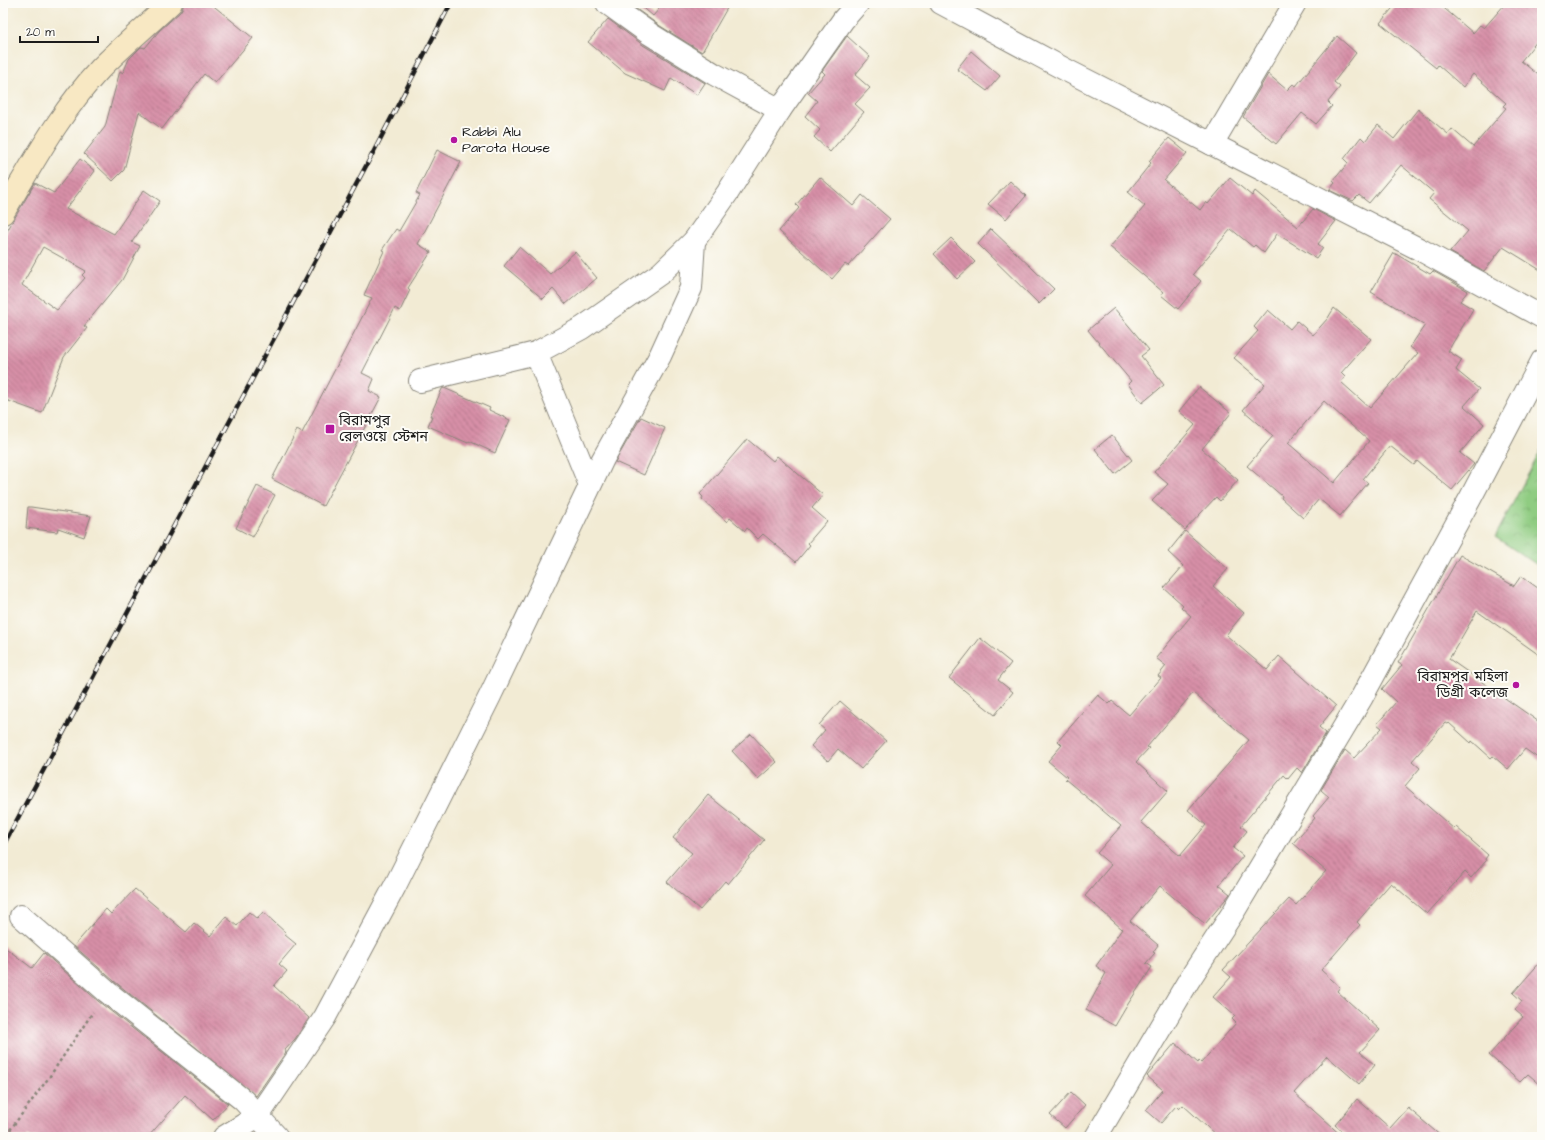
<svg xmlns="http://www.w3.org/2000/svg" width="1545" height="1140" viewBox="0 0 1545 1140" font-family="'Architects Daughter','Noto Sans Bengali',sans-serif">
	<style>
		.park { fill: url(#park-crowns); stroke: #56744e }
		.building { fill: url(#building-back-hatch); fill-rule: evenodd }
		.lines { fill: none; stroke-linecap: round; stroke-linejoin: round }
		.street-casing { stroke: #878478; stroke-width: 24 }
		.secondary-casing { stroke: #878478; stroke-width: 24 }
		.path { stroke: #878478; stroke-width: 2.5; stroke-dasharray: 3 3; stroke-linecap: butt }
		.street { stroke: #fff; stroke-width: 22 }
		.secondary { stroke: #f8e8c3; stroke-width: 22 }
		.rail-casing { stroke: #1c1c1c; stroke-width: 4.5 }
		.rail { stroke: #fdfcf7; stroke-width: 3; stroke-dasharray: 9; stroke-linecap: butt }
		.poi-dot { fill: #b5179e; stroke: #fdfcf7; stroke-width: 1.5 }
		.labels { text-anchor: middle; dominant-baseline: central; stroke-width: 4; stroke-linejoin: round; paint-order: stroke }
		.poi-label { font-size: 14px; fill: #1c1c1c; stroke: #fdfcf7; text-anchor: start }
	</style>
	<defs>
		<pattern id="park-crowns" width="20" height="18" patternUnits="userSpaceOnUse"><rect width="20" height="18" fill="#8fcc81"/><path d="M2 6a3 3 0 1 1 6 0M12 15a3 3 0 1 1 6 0" fill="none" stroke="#7baf6f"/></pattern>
		<pattern id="building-back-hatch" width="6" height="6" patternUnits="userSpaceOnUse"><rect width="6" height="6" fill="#d78fa7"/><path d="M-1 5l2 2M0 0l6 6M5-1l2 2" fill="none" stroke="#ae7487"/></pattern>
	</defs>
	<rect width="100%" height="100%" fill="#fdfcf7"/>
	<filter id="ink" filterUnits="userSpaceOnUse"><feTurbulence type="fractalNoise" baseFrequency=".025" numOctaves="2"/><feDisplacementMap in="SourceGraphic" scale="8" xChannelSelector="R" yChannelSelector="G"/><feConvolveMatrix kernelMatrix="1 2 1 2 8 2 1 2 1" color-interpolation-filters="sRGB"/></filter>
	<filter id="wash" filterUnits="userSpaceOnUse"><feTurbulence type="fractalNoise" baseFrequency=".012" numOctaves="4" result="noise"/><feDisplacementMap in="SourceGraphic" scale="16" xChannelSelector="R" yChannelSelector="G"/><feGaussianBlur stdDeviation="0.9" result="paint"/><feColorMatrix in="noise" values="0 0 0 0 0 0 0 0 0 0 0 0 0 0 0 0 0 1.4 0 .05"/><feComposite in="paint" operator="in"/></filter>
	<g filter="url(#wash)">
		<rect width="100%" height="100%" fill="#f2ebd4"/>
		<path class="park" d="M1542,448V568L1495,537Z"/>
		<g id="blocks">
			<g class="building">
				<path d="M183,3H210L253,38L215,83L204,74L162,129L139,112L124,170L113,181L84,154L105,127L120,71L123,73L129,59L141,47L145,48L159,31L180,12L183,7Z"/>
				<path d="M628,3H638L653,16L664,3H730L702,52L657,24Z"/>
				<path d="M1397,3H1438L1473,33L1480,25L1484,28L1506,3H1542V35L1521,61L1542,78V271L1503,247L1484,271L1450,252L1468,231L1429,199L1434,193L1401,165L1369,203L1359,195L1353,201L1329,190L1335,183L1333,181L1348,163L1344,159L1361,137L1365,141L1378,125L1394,139L1418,109L1448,134L1452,129L1473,147L1506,108L1503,106L1506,103L1473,74L1463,87L1438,65L1436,68L1380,23Z"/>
				<path d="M608,19L643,45L705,83L697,95L671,78L665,91L625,73L588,42Z"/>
				<path d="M847,36L870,57L855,75L870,88L855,104L864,112L830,152L814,137L820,130L805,116L817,101L808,93L825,74L822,71Z"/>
				<path d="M1337,36L1356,53L1334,82L1340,87L1328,102L1332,106L1316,124L1302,113L1276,144L1243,117L1268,74L1287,90L1293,84L1296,86Z"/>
				<path d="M971,51L1000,76L987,91L957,69Z"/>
				<path d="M1169,138L1187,153L1164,180L1200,210L1206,202L1208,204L1230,178L1252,196L1255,191L1298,227L1313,209L1336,221L1318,244L1323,248L1316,258L1277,234L1264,253L1255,245L1253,247L1231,229L1193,274L1201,281L1178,309L1161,295L1163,292L1110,247L1145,206L1128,192L1151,163L1149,161Z"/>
				<path d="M437,150L461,162L418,244L431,252L408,288L410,290L400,311L395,308L362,373L374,379L369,391L381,397L323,506L272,479L297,430L302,433L372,298L364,295L384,251L382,250L396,229L399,231L420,195L416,193Z"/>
				<path d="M80,159L95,171L66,209L114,234L144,190L160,201L132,242L140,246L122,280L84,326L87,328L64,357L42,413L3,399V238L35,183L54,193ZM43,247L86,271L82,275L85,278L57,310L22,285Z"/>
				<path d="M820,177L853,206L862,195L890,219L848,266L845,264L832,279L779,231L799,208L796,205Z"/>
				<path d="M1010,181L1026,196L1006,219L988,204Z"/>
				<path d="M991,229L1054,289L1039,304L978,244Z"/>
				<path d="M951,238L975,262L957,279L934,254Z"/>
				<path d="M519,247L550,274L575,252L597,278L566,304L553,289L543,299L504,266Z"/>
				<path d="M1394,253L1430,274L1433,271L1468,291L1460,301L1473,309L1448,351L1462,360L1456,370L1479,389L1464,406L1484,424L1460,453L1474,464L1452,490L1417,461L1414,465L1390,446L1363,479L1368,483L1340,516L1319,499L1303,518L1281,498L1282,496L1247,466L1273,436L1243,410L1265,384L1234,358L1258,331L1254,327L1268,310L1290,329L1297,321L1313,335L1328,318L1334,308L1371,339L1341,373L1345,377L1341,382L1370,408L1418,353L1410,347L1425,325L1371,292ZM1324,401L1369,441L1334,483L1288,443Z"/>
				<path d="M1114,308L1149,350L1141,356L1164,385L1142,403L1128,384L1131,381L1088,330Z"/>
				<path d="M1199,387L1231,413L1202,449L1238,480L1220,501L1216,497L1185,530L1152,501L1168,484L1154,472L1195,425L1179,411Z"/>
				<path d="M444,388L490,408L489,410L510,420L495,453L469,441L468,443L428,426L432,416H430L442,389Z"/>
				<path d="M641,417L665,428L644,475L615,462Z"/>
				<path d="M1112,435L1132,460L1115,474L1095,449Z"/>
				<path d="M747,439L773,461L777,456L823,495L812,508L827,521L808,543L810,545L796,562L763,534L758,539L747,528L745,531L730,518L727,522L702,499L703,497L700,494Z"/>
				<path d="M257,486L275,495L253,537L236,528Z"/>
				<path d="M28,507H31L91,516L84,537L58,528L57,532L26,528Z"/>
				<path d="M1185,531L1228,569L1213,586L1244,613L1226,635L1267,670L1279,656L1336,706L1319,727L1326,733L1302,773L1297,768L1288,779L1284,775L1241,826L1247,831L1233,848L1243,856L1219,885L1230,894L1205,924L1160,886L1130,921L1158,945L1153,952L1155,953L1146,963L1152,967L1128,1004L1115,1026L1086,1010L1106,973L1096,966L1122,929L1085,896L1111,865L1097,853L1121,826L1065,779L1067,777L1048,761L1062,745L1058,741L1098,695L1109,704L1112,701L1129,715L1161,678L1158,676L1166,666L1156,658L1191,616L1181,607L1183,605L1164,588L1183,566L1168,552ZM1193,693L1249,740L1188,810L1206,825L1180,856L1141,822L1168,791L1136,762L1149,748L1147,747Z"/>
				<path d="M1460,555L1514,586L1521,576L1542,591V657L1477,611L1449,659L1542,724V761L1525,749L1508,769L1493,756L1491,758L1472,741L1471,743L1449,723L1448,724L1445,723L1412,761L1420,768L1405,786L1454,829L1456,827L1488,855L1485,859L1486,861L1471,878L1465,872L1427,914L1391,883L1357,922L1360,925L1321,970L1340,987L1337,991L1380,1030L1360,1052L1375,1065L1359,1084L1327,1056L1294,1093L1343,1137H1218L1183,1105L1179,1109L1176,1106L1161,1123L1146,1110L1163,1090L1147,1076L1175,1043L1198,1063L1199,1061L1201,1063L1236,1023L1232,1019L1235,1016L1213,997L1231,977L1223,970L1289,899L1296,905L1326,871L1293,843L1315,818L1313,816L1329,797L1321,790L1345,750L1354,758L1382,728L1377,724L1396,702L1382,689L1402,665L1398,663Z"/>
				<path d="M980,638L1011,663L998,680L1013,692L995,715L949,678Z"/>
				<path d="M840,701L886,741L861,769L838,749L828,761L811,746L825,730L819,725Z"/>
				<path d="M751,734L777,762L758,779L732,751Z"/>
				<path d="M708,795L764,840L728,884L725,881L700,910L667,882L692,853L673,838Z"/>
				<path d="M135,889L186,932L194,923L210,936L226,917L237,926L249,912L257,919L263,912L286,933L285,935L296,944L279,964L287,971L274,986L309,1018L295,1039L285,1050L286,1052L256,1096L114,981L74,946L106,909L111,914Z"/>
				<path d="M3,946L32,968L44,953L98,1001L228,1104L213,1120L185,1095L148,1137H3Z"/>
				<path d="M1542,960V1086L1528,1074L1520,1082L1489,1055L1523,1017L1515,1010L1522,1001L1513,993Z"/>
				<path d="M1071,1092L1085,1105L1065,1128L1050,1115Z"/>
				<path d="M1357,1099L1390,1128L1408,1108L1442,1137H1349L1335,1125Z"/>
			</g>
		</g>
	</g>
	<g filter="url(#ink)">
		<use href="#blocks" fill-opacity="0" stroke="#878478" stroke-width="1"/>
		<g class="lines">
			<g class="street-casing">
				<g id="street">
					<path d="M607,3L650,34L714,74L780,110"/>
					<path d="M941,3L1070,72L1419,249L1542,317"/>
					<path d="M1212,144L1295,3"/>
					<path d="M536,353L590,485"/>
					<path d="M420,381L536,353L582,328L661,273L694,241L728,192L780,110L843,20L858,3"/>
					<path d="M21,916L106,991L243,1100L277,1137"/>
					<path d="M224,1137L258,1116L325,1017L395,886L490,696L603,459L660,356L691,288L694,241"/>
					<path d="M1096,1137L1189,980L1234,911L1362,697L1471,497L1542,361"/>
				</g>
			</g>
			<g class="secondary-casing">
				<path id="secondary" d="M3,213C33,163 60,112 100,69C122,46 148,25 171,3"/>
			</g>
			<path class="path" d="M10,1130L50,1076L93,1012"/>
			<use href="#street" class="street"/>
			<use href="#secondary" class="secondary"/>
			<g class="rail-casing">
				<path id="rail" d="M3,846L374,151L451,3"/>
			</g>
			<use href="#rail" class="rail"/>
		</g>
	</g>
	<g class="poi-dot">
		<circle cx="454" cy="140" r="4"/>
		<rect x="325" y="424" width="10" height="10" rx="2"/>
		<circle cx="1516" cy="685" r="4"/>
	</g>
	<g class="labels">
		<g class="poi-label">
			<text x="462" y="132">Rabbi Alu<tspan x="462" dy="16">Parota House</tspan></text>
			<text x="339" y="421">বিরামপুর<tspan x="339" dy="16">রেলওয়ে স্টেশন</tspan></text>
			<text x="1508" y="677" text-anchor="end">বিরামপুর মহিলা<tspan x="1508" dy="16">ডিগ্রী কলেজ</tspan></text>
		</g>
	</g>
	<rect width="1545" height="1140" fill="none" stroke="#fdfcf7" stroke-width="16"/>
	<path d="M20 36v6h78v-6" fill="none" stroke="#1c1c1c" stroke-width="2"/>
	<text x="26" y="36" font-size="12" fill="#1c1c1c" stroke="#fdfcf7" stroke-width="3" paint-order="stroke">20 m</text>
</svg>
